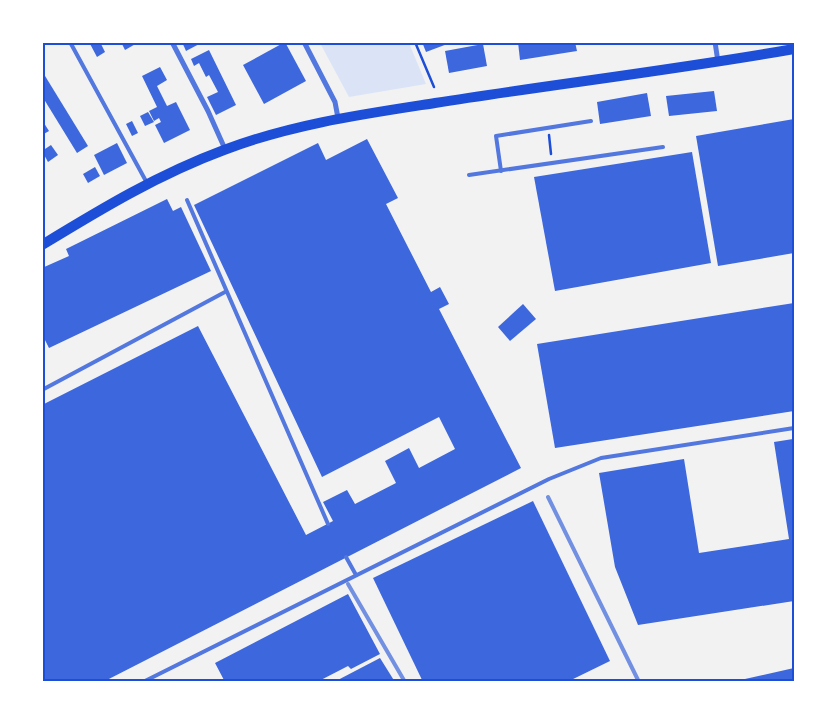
<svg xmlns="http://www.w3.org/2000/svg" width="837" height="724" viewBox="0 0 837 724" font-family="'Fira Sans Condensed',sans-serif">
	<style>
		.green { fill: #dbe4f7 }
		.building { fill: #3d67dc }
		.lines { fill: none; stroke-linecap: round; stroke-linejoin: round }
		.path { stroke: #1d4ed8; stroke-width: 2.5 }
		.service { stroke: #5277de; stroke-width: 4 }
		.minor { stroke: #5277de; stroke-width: 5 }
		.secondary { stroke: #1d4ed8; stroke-width: 10 }
		.rail { stroke: #7290e2; stroke-width: 4 }
		.neatline { fill: none; stroke: #1d4ed8; stroke-width: 2 }
	</style>
	<rect width="100%" height="100%" fill="#f2f2f2"/>
	<path class="green" d="M320,43H409L426,84L349,97Z"/>
	<g class="building">
		<path d="M89,42H100L105,52L97,57Z"/>
		<path d="M121,42H139L125,50Z"/>
		<path d="M182,42H203L186,51Z"/>
		<path d="M285,42L306,81L264,104L243,65Z"/>
		<path d="M422,42H450V43L426,52Z"/>
		<path d="M518,42H575L577,51L520,60Z"/>
		<path d="M483,44L487,66L449,73L445,51Z"/>
		<path d="M209,50L236,105L216,115L207,97L218,92L209,75L206,77L199,63L194,66L191,59Z"/>
		<path d="M160,67L167,80L157,86L167,106L176,102L190,130L164,143L155,125L161,122L159,118L154,121L149,111L157,107L142,76Z"/>
		<path d="M42,71L88,146L77,153L42,96Z"/>
		<path d="M714,91L717,111L669,116L666,96Z"/>
		<path d="M647,93L651,116L600,124L597,102Z"/>
		<path d="M148,112L154,122L145,126L140,116Z"/>
		<path d="M794,119V253L718,266L696,136Z"/>
		<path d="M42,120L49,131L42,135Z"/>
		<path d="M132,121L138,133L132,136L126,124Z"/>
		<path d="M367,139L398,198L386,204L431,292L440,287L449,304L439,309L521,468L103,682H42V405L198,326L306,535L333,521L323,502L347,490L355,504L396,483L385,461L409,448L419,468L455,449L439,417L322,477L194,205L318,143L326,160Z"/>
		<path d="M117,143L127,163L104,175L94,155Z"/>
		<path d="M51,145L58,155L48,162L42,151Z"/>
		<path d="M692,152L711,263L555,291L534,177Z"/>
		<path d="M95,167L100,176L88,183L83,174Z"/>
		<path d="M167,199L173,211L181,207L211,271L49,348L42,334V268L69,256L66,249Z"/>
		<path d="M794,303V411L555,448L537,344Z"/>
		<path d="M523,304L536,319L510,341L498,327Z"/>
		<path d="M793,439L794,601L638,625L615,567L599,473L684,459L699,553L789,539L774,442Z"/>
		<path d="M533,501L610,661L567,682H423L373,578Z"/>
		<path d="M348,594L380,654L351,669L348,666L317,682H225L215,663Z"/>
		<path d="M380,658L395,682H334Z"/>
		<path d="M794,668V682H736V681Z"/>
	</g>
	<g class="lines">
		<g class="path">
			<path d="M415,42L434,87"/>
			<path d="M549,135L551,154"/>
		</g>
		<g class="service">
			<path d="M70,42L147,183"/>
			<path d="M501,171L496,136L591,121"/>
			<path d="M469,175L663,147"/>
			<path d="M187,200L328,524"/>
			<path d="M42,390L225,292"/>
			<path d="M346,557L356,575"/>
			<path d="M143,682L549,479L601,458L794,428"/>
		</g>
		<g class="minor">
			<path d="M172,42L208,111L225,149"/>
			<path d="M304,42L335,102L338,118"/>
			<path d="M715,42L718,62"/>
		</g>
		<path class="secondary" d="M42,245C101,209 159,174 224,150C292,124 364,114 435,103C555,84 675,70 794,49"/>
		<g class="rail">
			<path d="M548,497L639,682"/>
			<path d="M348,584L405,682"/>
		</g>
	</g>
	<rect width="837" height="724" fill="none" stroke="#ffffff" stroke-width="88"/>
	<rect x="44" y="44" width="749" height="636" class="neatline"/>
</svg>
